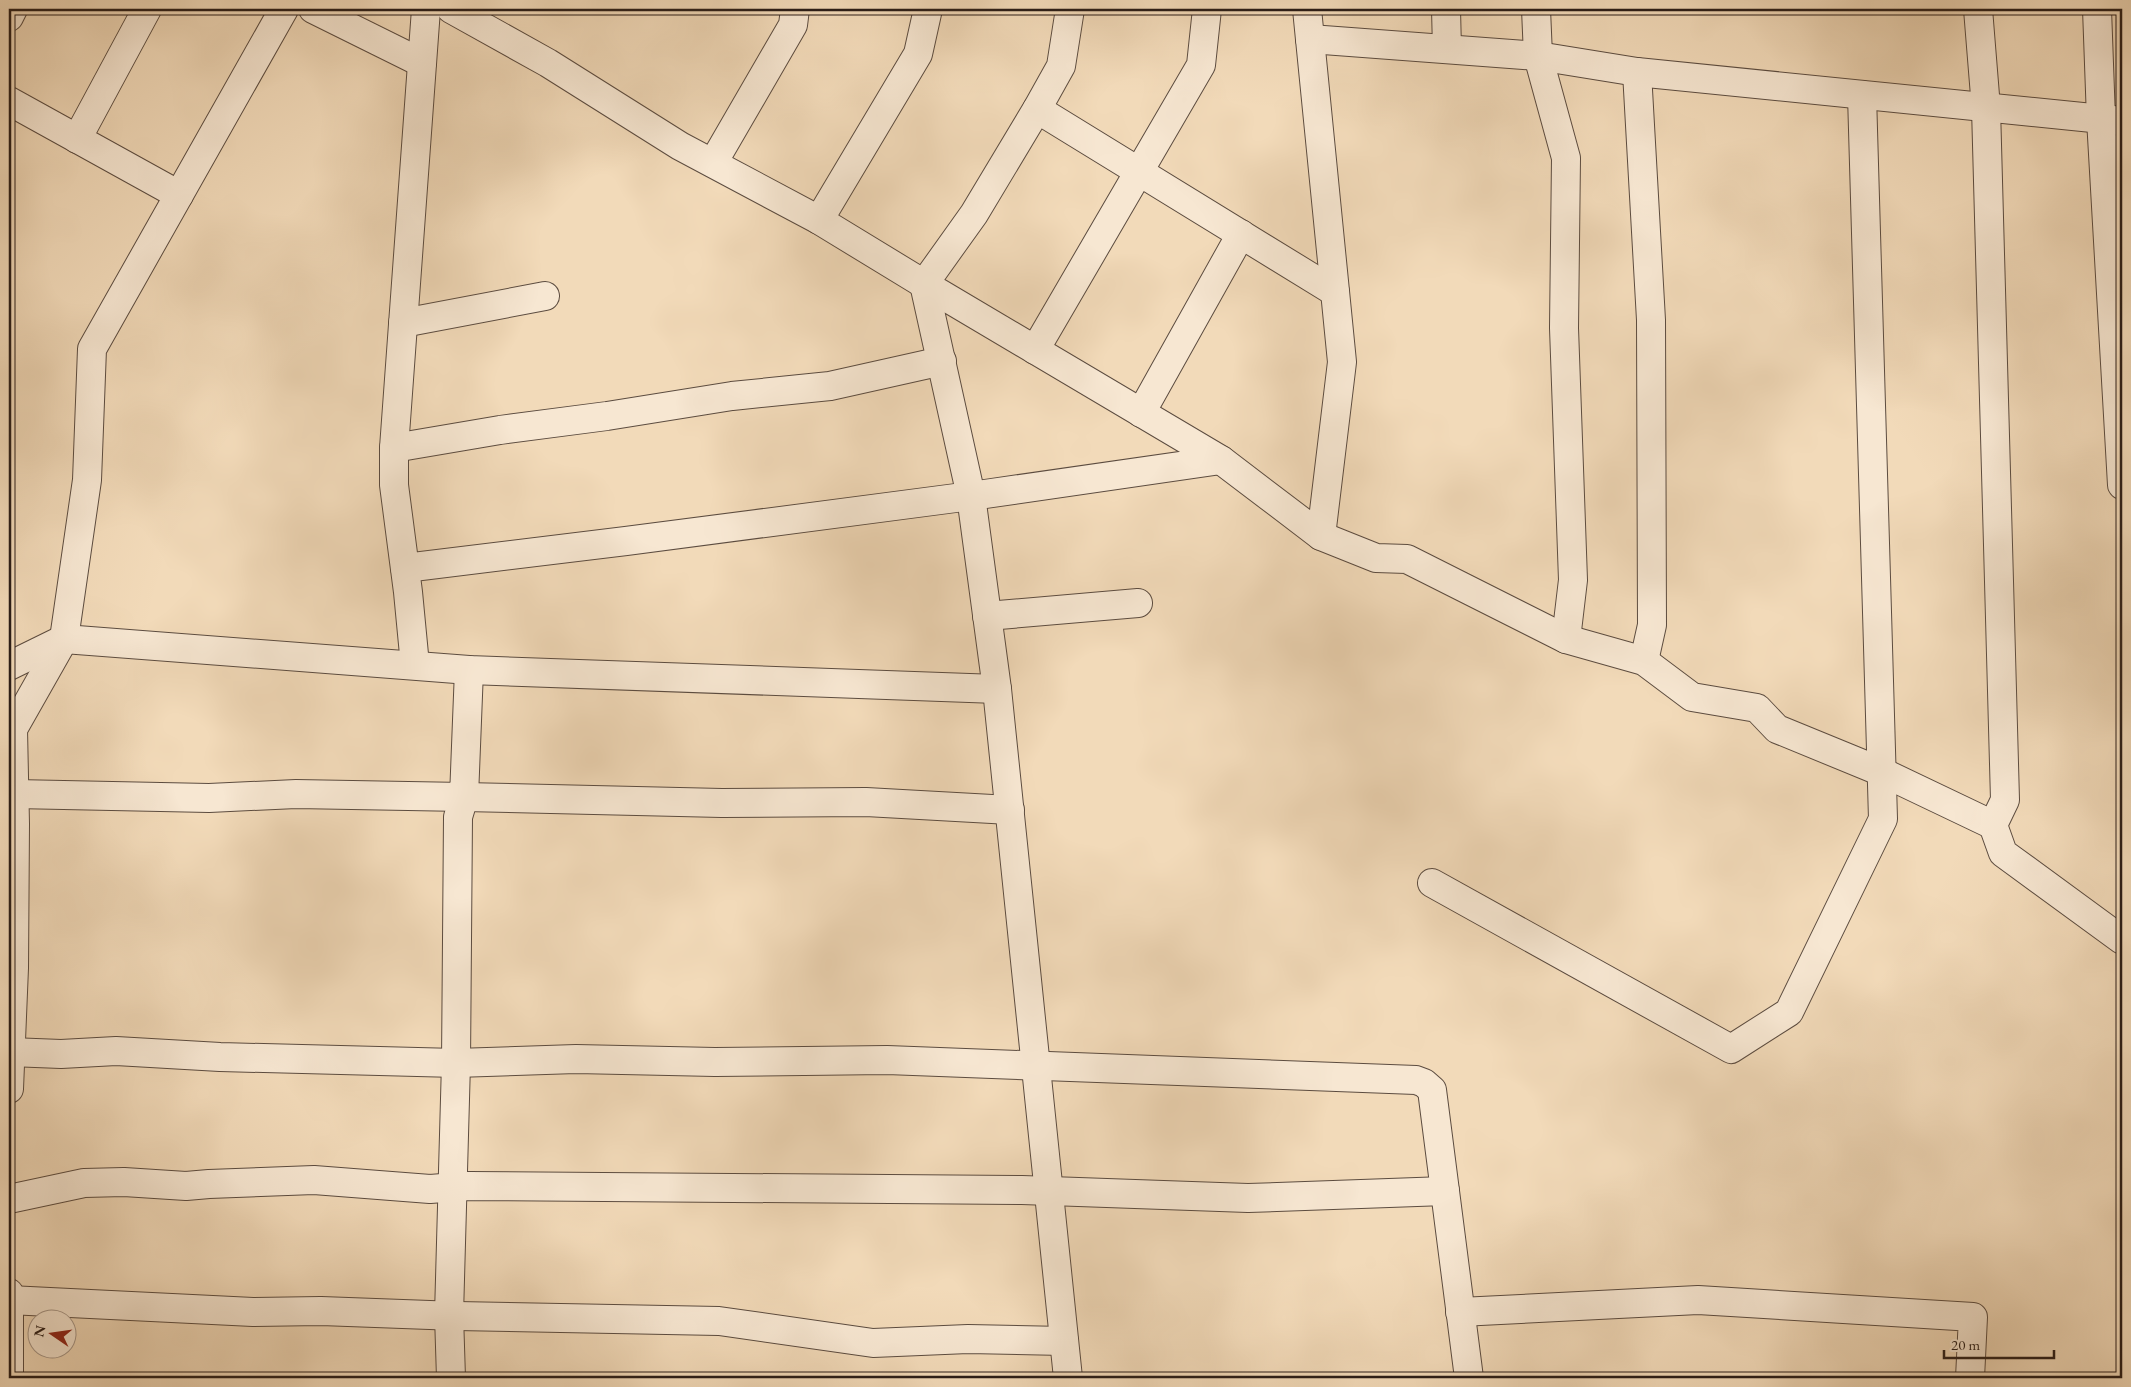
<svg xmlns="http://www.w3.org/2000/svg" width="2131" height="1387" viewBox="0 0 2131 1387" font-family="'EB Garamond',serif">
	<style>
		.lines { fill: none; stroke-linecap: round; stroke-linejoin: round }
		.minor-casing { stroke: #5c4c40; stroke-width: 30 }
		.minor { stroke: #f7e7d2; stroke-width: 28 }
	</style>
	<rect width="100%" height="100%" fill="#f2dab9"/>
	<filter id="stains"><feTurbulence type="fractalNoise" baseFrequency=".004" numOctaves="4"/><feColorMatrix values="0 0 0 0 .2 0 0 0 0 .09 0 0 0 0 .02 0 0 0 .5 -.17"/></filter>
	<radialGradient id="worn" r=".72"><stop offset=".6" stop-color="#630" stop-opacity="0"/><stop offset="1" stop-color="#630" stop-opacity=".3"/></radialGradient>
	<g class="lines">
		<g class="minor-casing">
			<g id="minor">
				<path d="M313,9L422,63"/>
				<path d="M451,9L548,63L680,146L819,220L924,284L974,214L1037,109L1061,66L1070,9"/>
				<path d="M1446,9L1447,49"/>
				<path d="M1536,9L1538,56L1566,158L1564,328L1573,580L1566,639"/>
				<path d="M1978,9L1986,108L2005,800L1993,825L2003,853L2122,940"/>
				<path d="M2097,9L2101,119L2122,485"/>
				<path d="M9,17L13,9"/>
				<path d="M1310,39L1538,56L1637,72L2122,121"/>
				<path d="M1637,72L1651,320L1652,625L1644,661"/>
				<path d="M9,101L179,195"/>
				<path d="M1037,109L1335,292"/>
				<path d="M77,139L147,9"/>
				<path d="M713,163L793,25L795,9"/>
				<path d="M819,220L918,54L928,9"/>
				<path d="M403,323L545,296"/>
				<path d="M1035,350L1201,65L1207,9"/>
				<path d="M1141,413L1241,234"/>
				<path d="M394,448L500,430L607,416L732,396L830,386L942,361"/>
				<path d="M1321,536L1376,558L1407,559L1566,639L1644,661L1692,697L1757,708L1777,729L1882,772L1993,825"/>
				<path d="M405,568L626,541L971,496L1221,460"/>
				<path d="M987,616L1138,603"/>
				<path d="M415,665L408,592L394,485V448L426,9"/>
				<path d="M9,666L64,639L469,670L997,689"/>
				<path d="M15,794L209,798L296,794L464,797L469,670"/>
				<path d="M1432,883L1731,1049L1789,1012L1883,819L1862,95"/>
				<path d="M10,1052L61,1054L116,1051L220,1057L456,1063L576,1059L715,1062L887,1060L1416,1080L1424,1083L1432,1090L1469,1378"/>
				<path d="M9,1089L14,968L15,824L13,729L64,639L87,480L92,349L284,9"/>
				<path d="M9,1199L84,1183L124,1182L186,1186L209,1184L314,1180L430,1189L469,1186L1022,1190L1248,1198L1445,1191"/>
				<path d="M9,1293V1378"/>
				<path d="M9,1300L253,1312L321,1311L457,1316L719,1321L873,1343L968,1339L1064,1341"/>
				<path d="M1460,1312L1698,1300L1973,1317L1970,1378"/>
				<path d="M451,1378L449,1315L456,1063L458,817L464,797L722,803L866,802L1010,810"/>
				<path d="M1068,1378L997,689L971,496L924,284L1221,460L1321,536L1342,362L1307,9"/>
			</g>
		</g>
		<use href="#minor" class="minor"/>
	</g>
	<rect width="2131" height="1387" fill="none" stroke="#f2dab9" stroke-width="30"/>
	<rect x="10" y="10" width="2111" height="1367" fill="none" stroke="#2a1d18" stroke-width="2.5"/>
	<rect x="15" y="15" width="2101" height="1357" fill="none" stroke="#2a1d18"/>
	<g transform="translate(52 1334) rotate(283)"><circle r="24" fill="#f7e7d2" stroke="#a59688"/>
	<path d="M0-4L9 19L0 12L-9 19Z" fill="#8f2418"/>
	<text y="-8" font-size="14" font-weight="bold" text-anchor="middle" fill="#2a1d18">N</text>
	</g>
	<path d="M1944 1350v8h110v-8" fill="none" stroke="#2a1d18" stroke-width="2.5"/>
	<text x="1951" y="1350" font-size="15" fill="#2a1d18" stroke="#f7e7d2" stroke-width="4" paint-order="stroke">20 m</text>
	<rect width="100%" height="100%" filter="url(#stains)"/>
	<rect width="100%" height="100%" fill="url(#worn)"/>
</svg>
